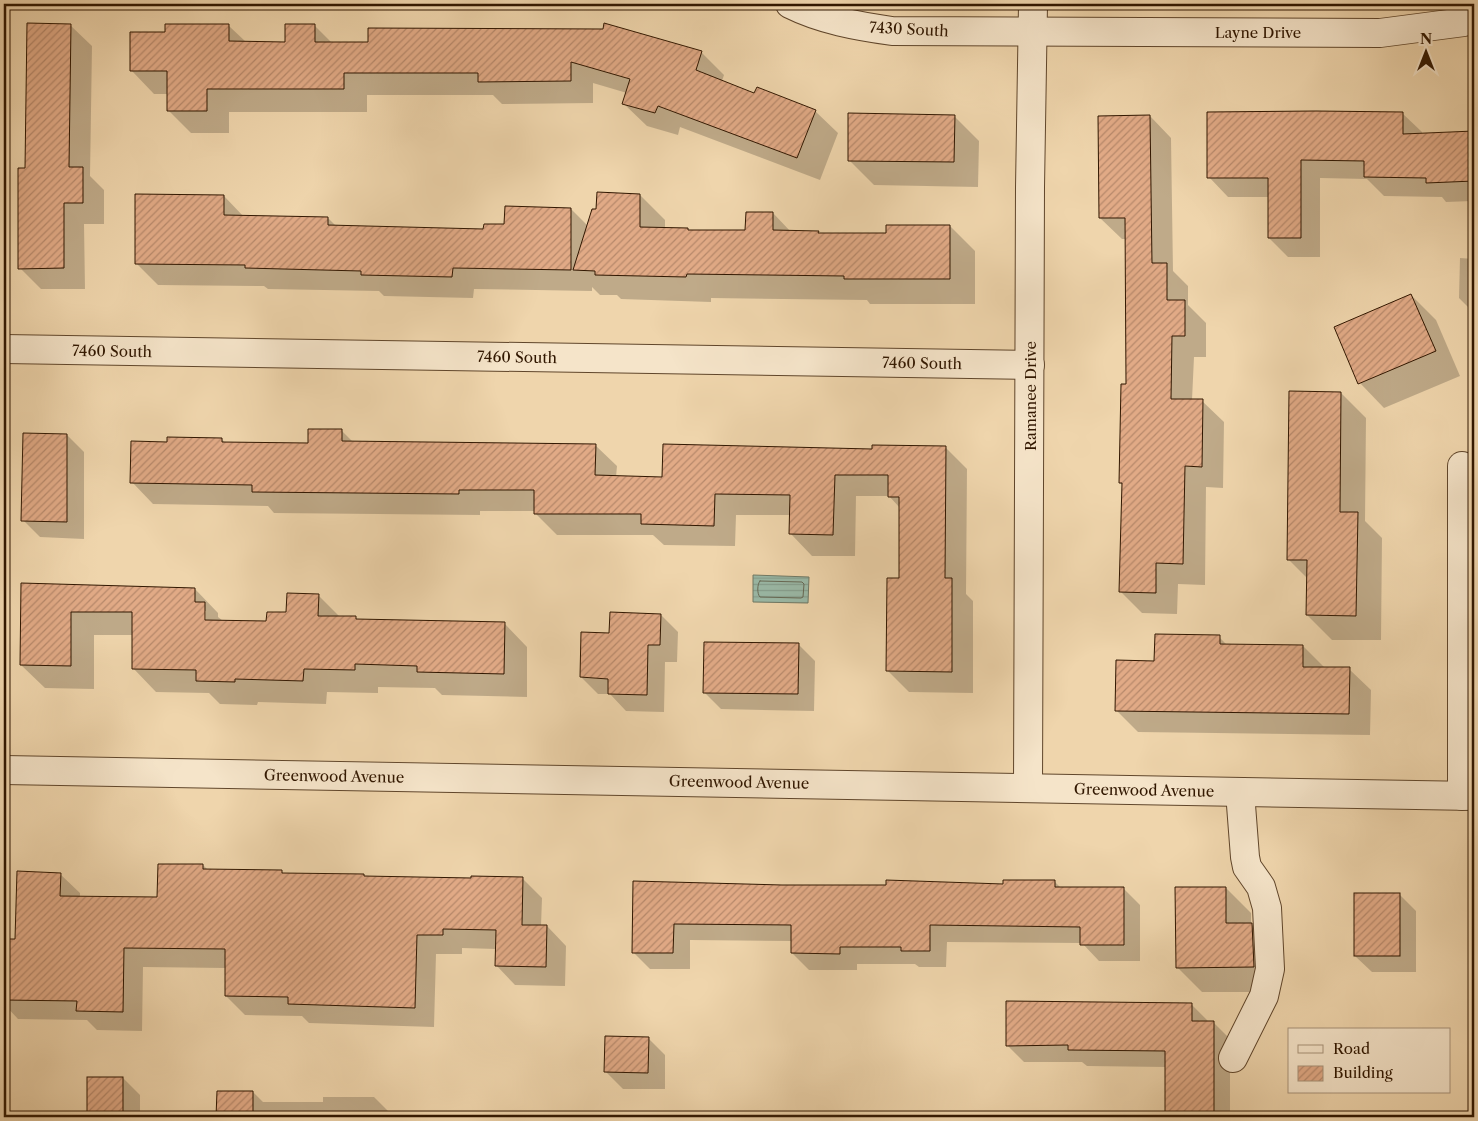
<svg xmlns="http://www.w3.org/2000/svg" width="1478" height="1121" viewBox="0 0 1478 1121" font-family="'Libre Caslon Text',serif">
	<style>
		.water { fill: url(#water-rules); stroke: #707864 }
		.shadow { fill: #0003; fill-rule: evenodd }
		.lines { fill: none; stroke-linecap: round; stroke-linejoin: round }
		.shore { stroke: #666854; stroke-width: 1 }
		.building { fill: url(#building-hatch); stroke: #311700 }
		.minor-casing { stroke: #60462b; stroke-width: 30 }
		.minor { stroke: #f5e4c9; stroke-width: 28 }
		.labels { text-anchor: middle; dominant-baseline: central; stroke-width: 4; stroke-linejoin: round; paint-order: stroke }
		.street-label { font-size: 15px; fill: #311700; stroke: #f5e4c9 }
	</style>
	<defs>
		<pattern id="water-rules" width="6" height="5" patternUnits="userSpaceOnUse" patternTransform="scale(1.25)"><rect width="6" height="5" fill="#9ab9a7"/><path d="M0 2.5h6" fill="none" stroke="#859e8e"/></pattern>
		<pattern id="building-hatch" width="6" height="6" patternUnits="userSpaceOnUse" patternTransform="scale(1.25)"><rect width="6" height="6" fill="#e1aa86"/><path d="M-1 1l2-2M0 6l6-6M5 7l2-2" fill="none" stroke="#b7896b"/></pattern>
	</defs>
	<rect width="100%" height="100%" fill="#efd5ac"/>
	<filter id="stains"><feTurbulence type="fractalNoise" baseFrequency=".004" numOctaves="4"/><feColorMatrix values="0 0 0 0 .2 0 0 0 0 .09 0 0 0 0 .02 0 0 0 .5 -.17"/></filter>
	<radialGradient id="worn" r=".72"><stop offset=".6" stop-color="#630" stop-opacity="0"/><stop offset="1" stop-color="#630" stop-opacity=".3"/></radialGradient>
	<path class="water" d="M753,575L809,577L808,603L753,602Z"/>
	<g class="shadow">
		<path d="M70,25L92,46L90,176L104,190V224H84L85,289H41L20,268L26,169Z"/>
		<path d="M229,26L246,42L287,43L315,26L332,43L701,52L724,75L722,81L755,94L815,111L838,133L820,180L680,127L678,135L647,126L624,104L627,93L593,83V103L502,104L493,95H367V112H229V133H191L168,110V94H154L132,71L166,33Z"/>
		<path d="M1402,113L1422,132V134L1474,132V203L1472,201L1446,202L1442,197L1384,196L1367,179L1320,178V257H1288L1269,238V197H1228L1209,177Z"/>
		<path d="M954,116L979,141L978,187L874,185L849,160Z"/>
		<path d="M1150,116L1171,138L1173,271L1188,286V305L1206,323V357H1194L1192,400L1202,401L1224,422L1223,488L1206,487L1205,585L1178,584L1177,614L1142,613L1120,591L1123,486L1120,483L1128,385L1127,239H1122L1100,218Z"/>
		<path d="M640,195L665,220V229H687L689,231H747L773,213L791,232H818L820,234H888L950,226L975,251V304H870L867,300L711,298V302L621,299L617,295H600L592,287V291L474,289L473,298L384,296L379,291L268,289L264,286L158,285L137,264L224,196L244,217L328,218L336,226L485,230L571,209L588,226L598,210Z"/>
		<path d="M1460,258L1474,259V313L1459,298Z"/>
		<path d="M1411,295L1436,320L1460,376L1384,408L1360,383Z"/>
		<path d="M1341,393L1366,418L1365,521L1382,538L1381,640H1332L1307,615L1308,579L1288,559Z"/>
		<path d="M341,430L354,443L595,445L617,466L616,477L663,479L873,450L945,447L967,469L966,594L973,601V693L909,692L888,671L900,579V508L889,496H856L855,556H812L791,534V515H736L735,546L664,545L653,535H557L536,514V511H480V515L274,513L268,506L153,504L132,482L169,443L222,439L225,443L310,444Z"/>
		<path d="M67,435L84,452V539L40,537L23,520Z"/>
		<path d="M22,584L195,589L218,613V617L223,621L268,622L287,614L318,595L340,617L355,618L358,620L504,623L527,647V697L442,695L435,688L378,687V693L327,692L326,704L258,702L257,705L220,704L209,693L156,692L133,668V635H94V689L45,688L21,665ZM204,611H206V626Z"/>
		<path d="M661,615L678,632L677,662H665L664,712L626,711L610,694H598L581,677L610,634Z"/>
		<path d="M1219,637L1227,645L1303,646L1325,668L1349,669L1371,690L1370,735L1138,732L1117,711L1156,662Z"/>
		<path d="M798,644L815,661L814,711L721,709L704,692Z"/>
		<path d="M203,865L208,870L281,871L284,874L363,875L365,877L472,879L522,878L542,898L541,926H547L566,946L565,986L515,985L496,965V949L462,948V954H436L434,1027L309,1023L302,1016L245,1015L226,996V968L143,967L142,1031L97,1030L87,1020L18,1019L4,1004V940H16L60,874L80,893V897L159,898Z"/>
		<path d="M634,882L782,887L1004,885L1055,882L1061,888H1123L1140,905V961H1099L1082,943L947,942L946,967H919L915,964H857V970H809L792,953V941L690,940V969H650L633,952Z"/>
		<path d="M1226,888L1251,913V924L1277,949L1279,992H1202L1177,967Z"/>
		<path d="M1399,894L1416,911V972H1372L1355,956Z"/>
		<path d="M1191,1004L1208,1021L1213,1022L1230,1039V1117H1172L1166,1112V1067L1087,1066L1082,1062H1024L1007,1045Z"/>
		<path d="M648,1038L665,1055V1089H623L606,1072Z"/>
		<path d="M88,1078H123L140,1095V1117H88Z"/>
		<path d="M218,1092H253L263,1102H323V1097H374L394,1117H218Z"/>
	</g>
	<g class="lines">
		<path class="shore" d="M760,581L802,582L804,584L803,597L801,598L760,597C757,594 757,584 760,581Z"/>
	</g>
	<g class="building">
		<path d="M27,23L71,24L69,167H83V203H64V268L18,269V168H25Z"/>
		<path d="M604,23L702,51L696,70L754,93L757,87L816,110L797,158L658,106L655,113L622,104L630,79L571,62V81L478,82V73H344V89H207V111H167V71H130V32H165V24H229V41L285,42V24H315V42H368V28L603,29Z"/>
		<path d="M1316,111L1403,112V134L1474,131V181L1426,183V178L1364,177V161L1301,160V238H1268V178H1207V112Z"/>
		<path d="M848,113L955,115L954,162L848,161Z"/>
		<path d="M1150,115L1152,263H1167V300H1185V336H1172L1171,399H1203L1202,467L1185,466L1183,564L1156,563V593L1119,592L1122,483H1119L1121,384H1126L1125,218H1099L1098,116Z"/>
		<path d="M597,192L640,194V227L688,228V230H745L746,212H773V230L819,231L818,233H886V225H950V279H844V276L687,274L686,277L595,275V271L573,270L592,209H596Z"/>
		<path d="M135,194L224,195V215L328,217V225L483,229L484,224H504L505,206L571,208V270L453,268L452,277L361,275V271L245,268V265L135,264Z"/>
		<path d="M1411,294L1436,351L1358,384L1334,327Z"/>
		<path d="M1289,391L1341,392L1340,512H1358L1356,616L1306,615L1307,560H1287Z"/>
		<path d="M308,429H342V441L596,444L595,475L662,477L663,444L872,449V445L946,446L945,578H952V672L886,671L887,578H899V497H888V475H835L833,535L789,534L790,495L715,494L714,526L641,524V514H534V490H459V494L252,492V485L130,483L131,441L167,442V437L222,438V442L308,443Z"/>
		<path d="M23,433L67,434V522L21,521Z"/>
		<path d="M21,583L195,588V602H205V620L266,621L267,612H286L287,593L319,594L318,616H356V619L505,622L504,674L417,672V666L355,664V670L304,669L303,681L235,679V682L196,681V670L132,669V612H71V666L20,665Z"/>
		<path d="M610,612L661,614L660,645H648L647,695L608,694V679L580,677L581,632L609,633Z"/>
		<path d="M1155,634L1220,635V644L1303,645V667H1350L1349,714L1115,711L1116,660L1154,661Z"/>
		<path d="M704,642L799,643L798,694L703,693Z"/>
		<path d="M158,864H203V869L282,870V873L364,874V876L471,878V876L523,877L522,925H547L546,967L495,966L496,930L443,929V935H417L415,1008L288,1004V997L225,996V949L124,948L123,1012L76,1011L77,1001L4,1000V939H15L17,871L61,873L60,896L157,897Z"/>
		<path d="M886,880L1003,884V880H1055V887H1124V945H1080V927L930,925V951H901V947H840V954L791,953V925L674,924L673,953H632L633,881L782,885H886Z"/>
		<path d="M1175,887H1226V923H1252L1254,967L1176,968Z"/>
		<rect x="1354" y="893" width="46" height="63"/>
		<path d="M1006,1001L1192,1003V1021H1214V1112H1165V1051L1068,1050V1045L1006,1046Z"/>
		<path d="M605,1036L649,1037L648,1073L604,1072Z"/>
		<rect x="87" y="1077" width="36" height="40"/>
		<path d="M217,1091H253V1117H216Z"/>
	</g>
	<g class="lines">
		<g class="minor-casing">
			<g id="minor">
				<path d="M790,4C822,20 857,26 892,31L1380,33L1464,22L1465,4"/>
				<path d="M4,349L1030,365"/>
				<path d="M4,770L1474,796"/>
				<path d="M1028,787L1030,187L1033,4"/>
				<path d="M1462,796V466"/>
				<path d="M1233,1058L1264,996L1270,969L1267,908L1261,887L1247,867L1245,857L1240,792"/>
			</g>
		</g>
		<use href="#minor" class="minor"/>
	</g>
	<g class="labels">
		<g class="street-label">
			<text transform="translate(909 29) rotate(3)">7430 South</text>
			<text x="1258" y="32">Layne Drive</text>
			<text transform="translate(112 351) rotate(1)">7460 South</text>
			<text transform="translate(517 357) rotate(1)">7460 South</text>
			<text transform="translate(922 363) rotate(1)">7460 South</text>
			<text transform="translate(1030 396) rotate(-90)">Ramanee Drive</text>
			<text transform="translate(334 776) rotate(1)">Greenwood Avenue</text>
			<text transform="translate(739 782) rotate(1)">Greenwood Avenue</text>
			<text transform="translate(1144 790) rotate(1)">Greenwood Avenue</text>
		</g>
	</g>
	<rect width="1478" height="1121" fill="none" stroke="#efd5ac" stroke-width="20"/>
	<rect x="5" y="5" width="1468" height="1111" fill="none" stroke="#311700" stroke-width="2.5"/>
	<rect x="10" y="10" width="1458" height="1101" fill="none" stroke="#311700"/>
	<rect x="1288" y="1028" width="162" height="65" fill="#f5e4c9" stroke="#a79279"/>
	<rect x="1298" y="1045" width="25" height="8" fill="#f5e4c9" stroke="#a79279"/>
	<text x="1333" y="1054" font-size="15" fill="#311700">Road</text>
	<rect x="1298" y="1066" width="25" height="15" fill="url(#building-hatch)" stroke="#a79279"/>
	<text x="1333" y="1078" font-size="15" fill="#311700">Building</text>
	<g transform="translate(1426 52)" stroke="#f5e4c9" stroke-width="4" paint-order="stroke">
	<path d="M0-4L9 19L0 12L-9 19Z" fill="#311700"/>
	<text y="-8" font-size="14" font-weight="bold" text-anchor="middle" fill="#311700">N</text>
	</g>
	<rect width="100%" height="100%" filter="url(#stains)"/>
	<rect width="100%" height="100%" fill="url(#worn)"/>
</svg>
